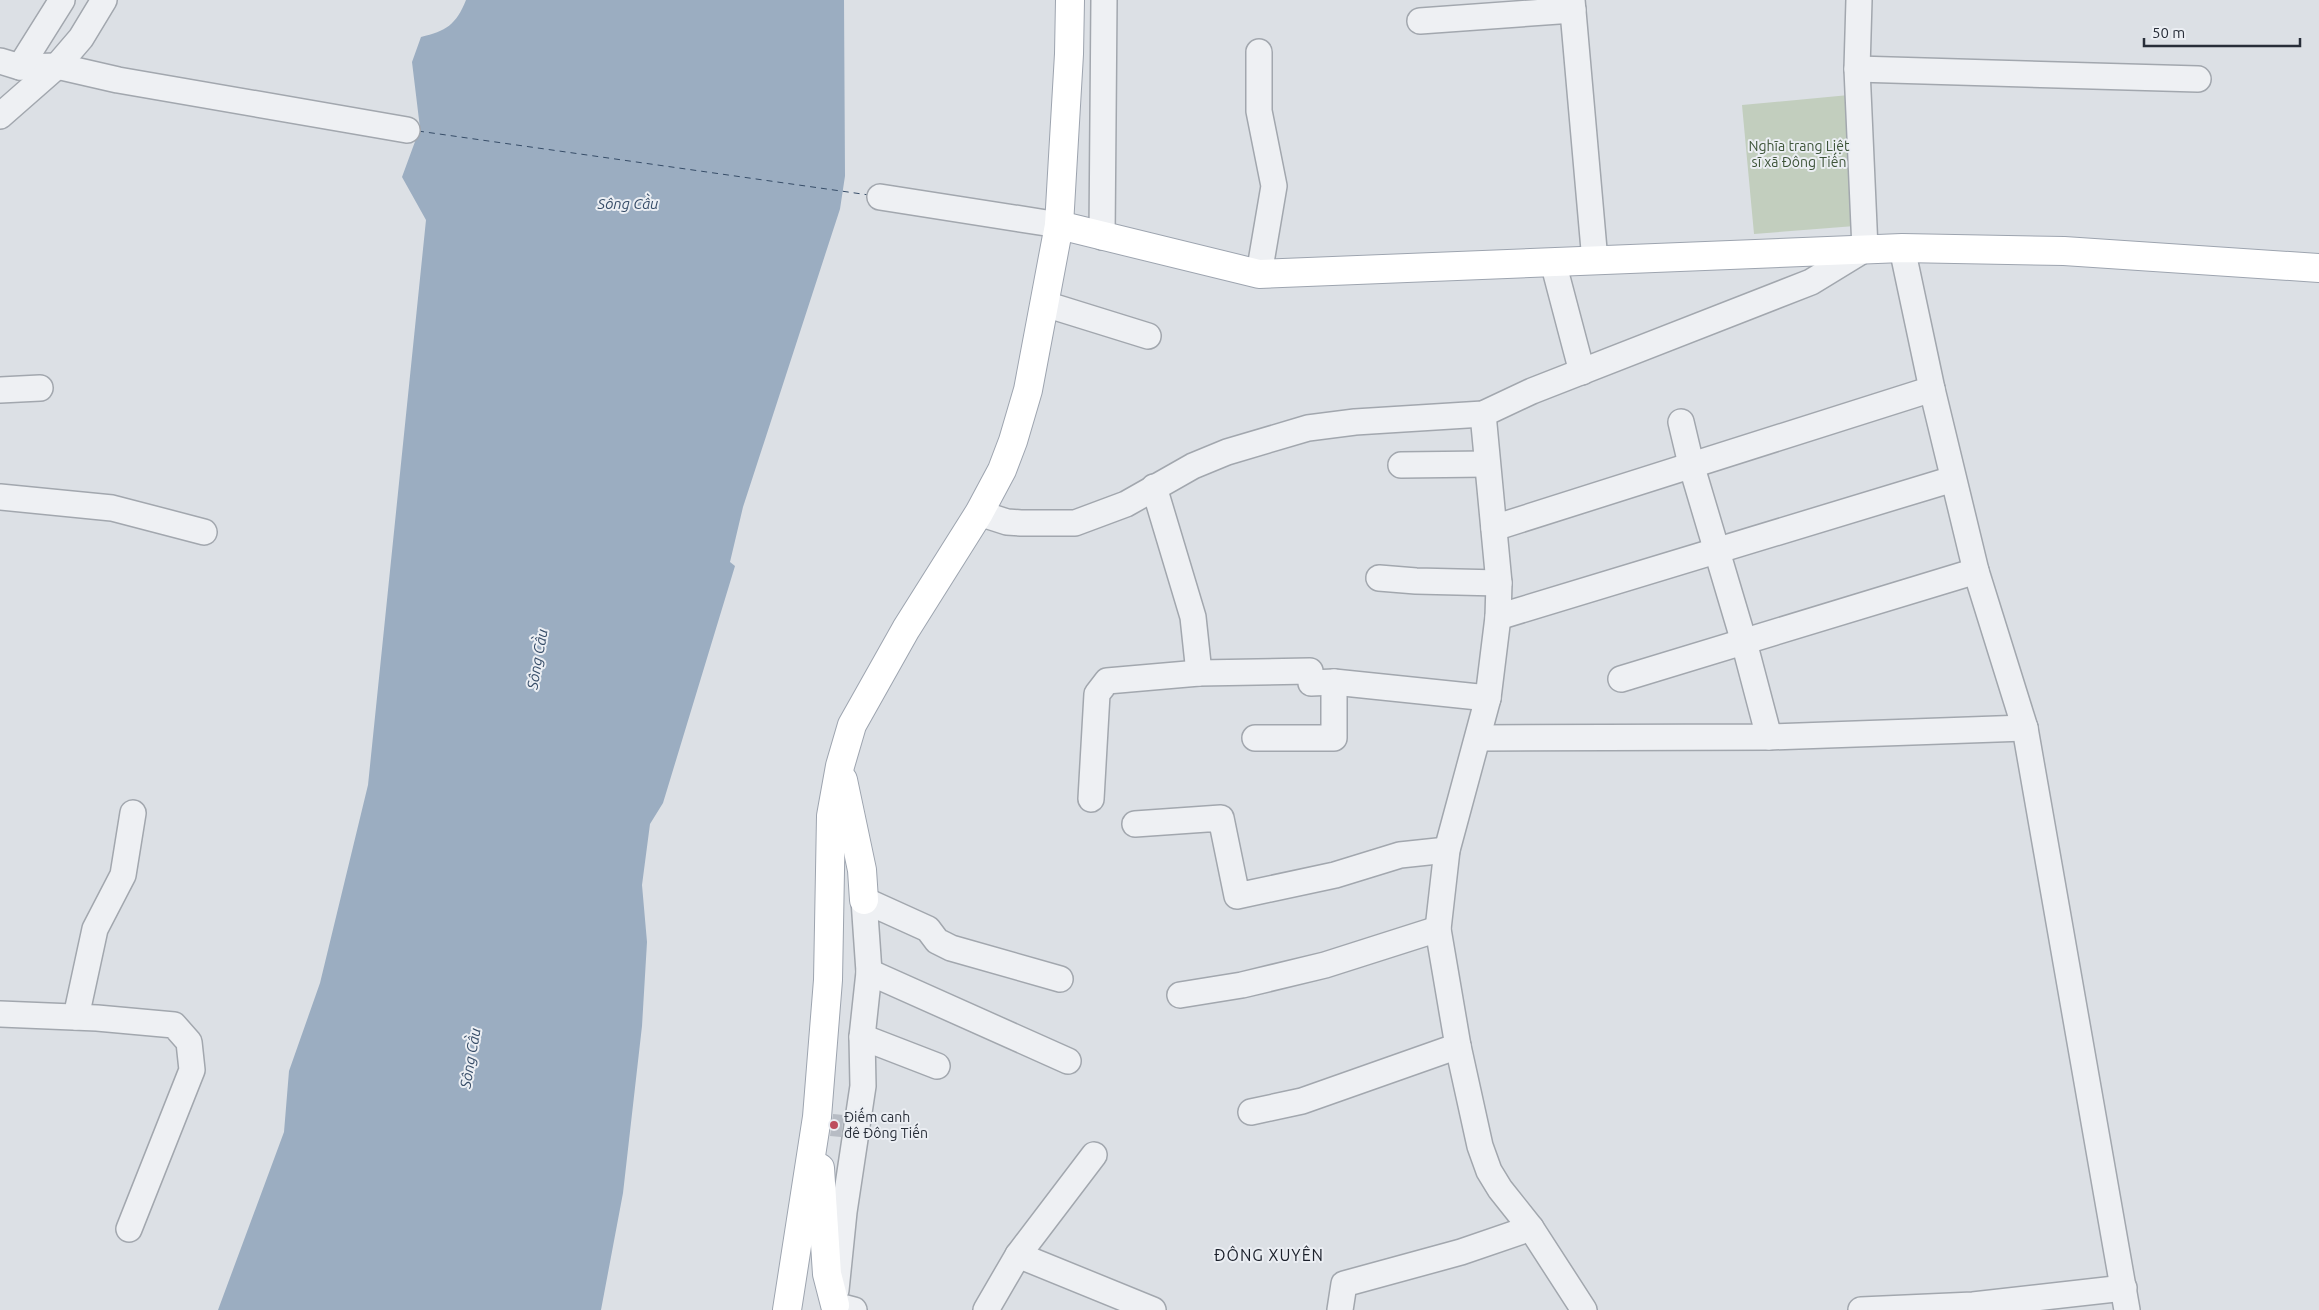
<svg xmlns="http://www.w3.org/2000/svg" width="2319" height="1310" viewBox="0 0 2319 1310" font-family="Ubuntu,sans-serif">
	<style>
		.green { fill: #c2cebe }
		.water { fill: #9badc1 }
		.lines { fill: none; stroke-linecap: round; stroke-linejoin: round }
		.ferry { stroke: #374d68; stroke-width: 1; stroke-dasharray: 6 5; stroke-linecap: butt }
		.building { fill: #b7bcc4 }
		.minor-casing { stroke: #a2a7ae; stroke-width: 28 }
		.major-casing { stroke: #9da4af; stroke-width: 30 }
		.minor { stroke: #eef0f3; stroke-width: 25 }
		.major { stroke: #fff; stroke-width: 28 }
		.poi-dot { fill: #be4d5e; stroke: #ebeef3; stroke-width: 2 }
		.labels { text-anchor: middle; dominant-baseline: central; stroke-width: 4; stroke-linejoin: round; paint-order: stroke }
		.park-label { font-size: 14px; fill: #3c5337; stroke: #ebeef3 }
		.poi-label { font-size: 14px; fill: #282e39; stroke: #ebeef3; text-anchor: start }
		.water-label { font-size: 15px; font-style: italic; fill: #374d68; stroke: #ebeef3 }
		.quarter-label { font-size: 16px; letter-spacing: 1px; fill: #1a1f2a; stroke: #ebeef3 }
	</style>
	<rect width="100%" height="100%" fill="#dce0e5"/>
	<path class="green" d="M1849,95L1855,226L1754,234L1742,105Z"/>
	<path class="water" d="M466,0H844L845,176L840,209L743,507L730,562L735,566L663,803L650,824L642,885L647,942L642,1026L623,1193L601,1310H218L284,1132L289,1071L320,983L368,785L426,220L402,177L420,128L412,62L421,37C446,31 456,25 466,0Z"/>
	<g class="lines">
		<path class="ferry" d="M418,131L869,195"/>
	</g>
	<path class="building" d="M833,1114L844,1115L841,1137L830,1136Z"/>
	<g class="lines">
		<g class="minor-casing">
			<g id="minor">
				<path d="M1572,0L1595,261"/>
				<path d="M1420,21L1573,10"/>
				<path d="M0,61L20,67L57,66L118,80L407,130"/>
				<path d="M20,67L62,0"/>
				<path d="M1857,69L2198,79"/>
				<path d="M0,116L57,66L81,38L104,0"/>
				<path d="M880,197L1059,225"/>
				<path d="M1102,237L1104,0"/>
				<path d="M1902,248L1932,389L1976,571L2025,728L2127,1310"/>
				<path d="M1553,262L1582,372"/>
				<path d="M1259,274L1274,186L1259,111V52"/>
				<path d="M1045,304L1148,336"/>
				<path d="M0,390L40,388"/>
				<path d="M1483,414L1499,583L1498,617L1488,698L1447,850L1438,929L1458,1046L1480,1146L1489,1171L1500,1189L1531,1228L1584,1310"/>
				<path d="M1681,422L1691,464L1744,642L1769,737"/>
				<path d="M1401,465L1487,464"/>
				<path d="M1154,487L1193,617L1199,673"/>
				<path d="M0,497L112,508L204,532"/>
				<path d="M979,513L1007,522L1021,523H1075L1126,504L1193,466L1227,452L1308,428L1355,422L1483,414L1532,391L1811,282L1865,249L1857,69L1859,0"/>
				<path d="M1494,528L1932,389"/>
				<path d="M1379,578L1416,581L1499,583"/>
				<path d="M1498,617L1953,479"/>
				<path d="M1621,679L1976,571"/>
				<path d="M1255,738H1334V682"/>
				<path d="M1478,738L1769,737L2025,728"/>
				<path d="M1091,799L1097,694L1107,681L1199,673L1310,671L1311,683L1334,682L1488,698"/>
				<path d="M1135,824L1221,818L1237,896L1335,875L1400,855L1447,850"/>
				<path d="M869,972L1068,1061"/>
				<path d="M1180,995L1242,985L1325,965L1438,929"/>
				<path d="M0,1014L97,1018L174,1025L189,1042L192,1070L129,1229"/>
				<path d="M76,1017L95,929L123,875L133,813"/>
				<path d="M862,1037L937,1066"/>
				<path d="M1251,1112L1302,1101L1458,1046"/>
				<path d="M1018,1255L1153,1310"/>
				<path d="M836,1290L844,1212L863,1086L862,1037L869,972L864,900L928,929L937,941L951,948L1060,979"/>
				<path d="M835,1305L854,1310"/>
				<path d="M986,1310L1018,1255L1094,1155"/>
				<path d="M1340,1310L1344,1284L1461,1252L1531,1228"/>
				<path d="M1861,1310L1973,1305L2124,1288"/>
			</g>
		</g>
		<g class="major-casing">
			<g id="major">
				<path d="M1059,225L1259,274L1902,248L2064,251L2319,268"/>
				<path d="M843,780L862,870L864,900"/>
				<path d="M820,1168L827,1274L835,1305"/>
				<path d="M787,1310L817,1117L828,980L831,816L840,766L852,725L906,629L979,513L1002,470L1013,441L1028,390L1059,225L1069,54L1070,0"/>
			</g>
		</g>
		<use href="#minor" class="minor"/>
		<use href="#major" class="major"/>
	</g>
	<circle class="poi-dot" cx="834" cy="1125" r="5"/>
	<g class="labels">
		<g class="park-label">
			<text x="1799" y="146">Nghĩa trang Liệt<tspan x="1799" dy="16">sĩ xã Đông Tiến</tspan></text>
		</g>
		<g class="poi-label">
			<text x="844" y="1117">Điếm canh<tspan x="844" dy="16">đê Đông Tiến</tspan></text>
		</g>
		<g class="water-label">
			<text x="628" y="203">Sông Cầu</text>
			<text transform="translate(537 659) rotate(-80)">Sông Cầu</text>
			<text transform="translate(470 1058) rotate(-80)">Sông Cầu</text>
		</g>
		<g class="quarter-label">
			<text x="1269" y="1255">ĐÔNG XUYÊN</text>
		</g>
	</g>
	<path d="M2144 38v8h156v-8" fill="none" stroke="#282e39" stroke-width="2.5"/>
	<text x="2152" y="38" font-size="15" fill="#282e39" stroke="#ebeef3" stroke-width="4" paint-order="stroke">50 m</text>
</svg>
